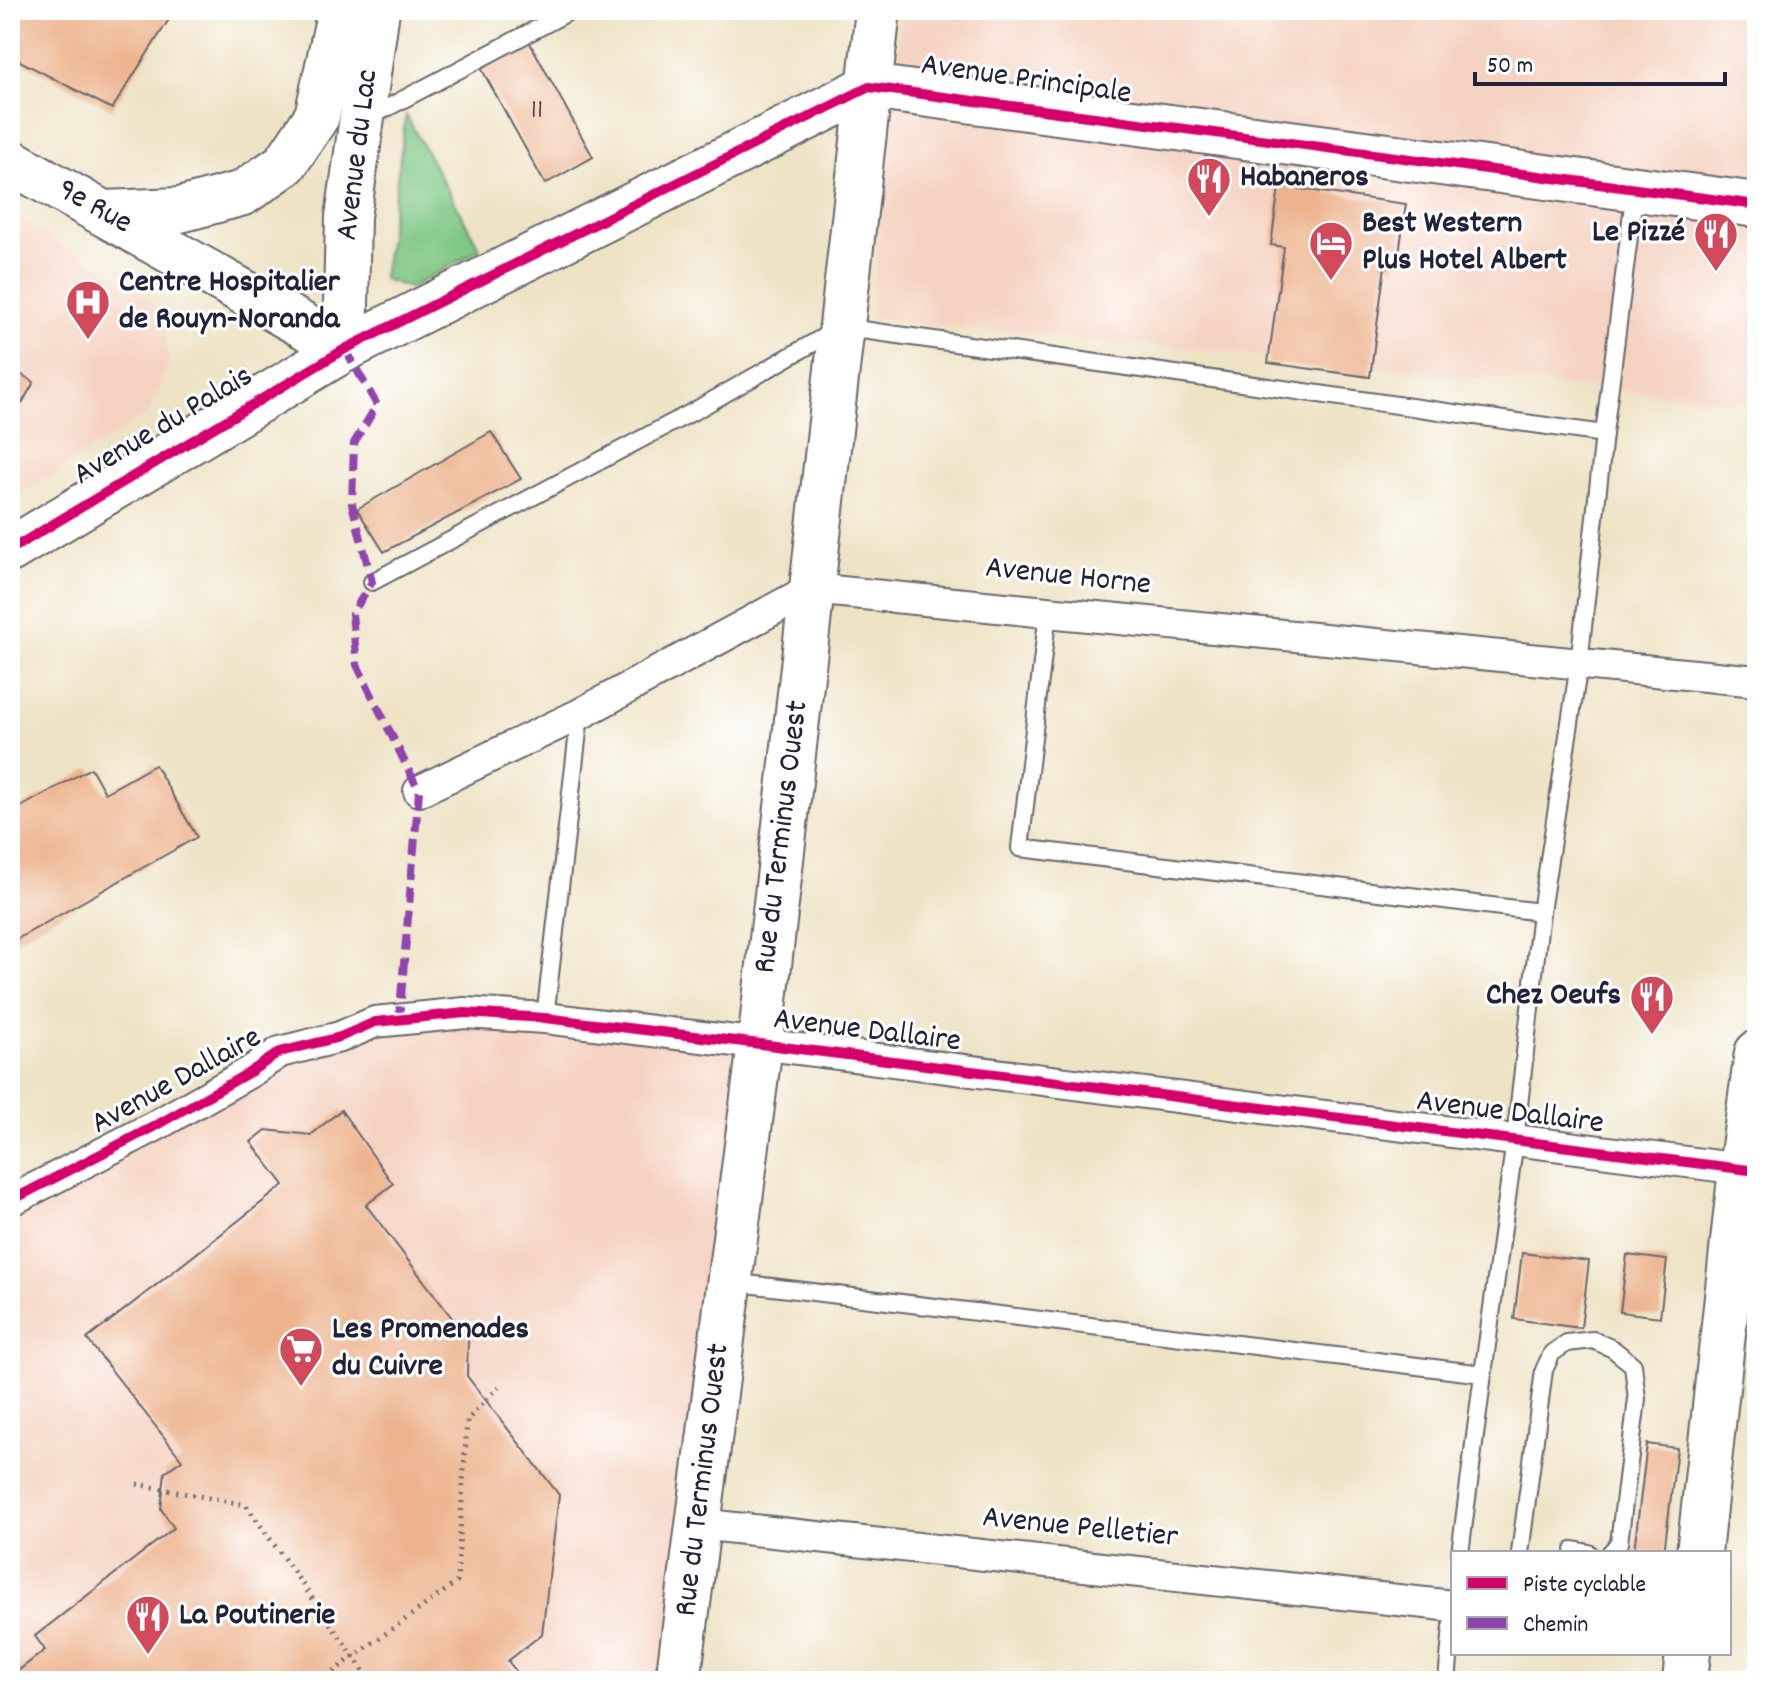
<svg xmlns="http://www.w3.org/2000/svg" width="1767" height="1691" viewBox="0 0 1767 1691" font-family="Dekko,sans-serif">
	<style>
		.built { fill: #f5d3c1 }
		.green { fill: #7ec784; stroke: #507460; stroke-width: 2 }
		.building { fill: #edb38d }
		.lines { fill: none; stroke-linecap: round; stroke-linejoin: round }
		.lane-casing { stroke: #69666b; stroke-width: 20 }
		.street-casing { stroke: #69666b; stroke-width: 34 }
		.secondary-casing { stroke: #69666b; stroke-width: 48 }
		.path { stroke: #69666b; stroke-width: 5; stroke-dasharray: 2 6; stroke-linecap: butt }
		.lane { stroke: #fff; stroke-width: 16 }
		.street { stroke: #fff; stroke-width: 30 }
		.secondary { stroke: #fff; stroke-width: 44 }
		.quiet { stroke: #8e44ad; stroke-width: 8; stroke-dasharray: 16 8; stroke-linecap: butt }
		.cycleway-casing { stroke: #fff; stroke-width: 15 }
		.cycleway { stroke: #d6006c; stroke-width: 10 }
		.labels { text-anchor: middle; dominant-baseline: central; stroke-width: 6; stroke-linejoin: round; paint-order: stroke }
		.number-label { font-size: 28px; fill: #554650 }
		.street-label { font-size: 32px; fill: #22223b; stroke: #fff }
		.poi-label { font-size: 32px; font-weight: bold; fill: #22223b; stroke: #fff; text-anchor: start }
	</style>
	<rect width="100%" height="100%" fill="#fff"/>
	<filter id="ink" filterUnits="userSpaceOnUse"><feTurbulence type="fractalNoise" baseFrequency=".0125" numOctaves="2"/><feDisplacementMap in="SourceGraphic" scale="16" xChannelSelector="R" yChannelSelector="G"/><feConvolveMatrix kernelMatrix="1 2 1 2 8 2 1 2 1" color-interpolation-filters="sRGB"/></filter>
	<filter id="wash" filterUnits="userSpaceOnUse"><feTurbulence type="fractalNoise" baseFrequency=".006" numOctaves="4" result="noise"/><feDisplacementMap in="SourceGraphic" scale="32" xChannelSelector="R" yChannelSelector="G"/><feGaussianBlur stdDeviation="1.8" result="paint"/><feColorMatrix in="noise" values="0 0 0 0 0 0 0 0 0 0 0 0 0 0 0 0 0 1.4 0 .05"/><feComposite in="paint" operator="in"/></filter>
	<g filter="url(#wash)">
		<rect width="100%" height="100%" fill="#eee3c5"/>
		<g class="built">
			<path d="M902,10H1757V404L871,319Z"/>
			<path d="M10,214L140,290L164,316L168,365L148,414L10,500Z"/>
			<path d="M375,1022L759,1044L678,1681H10V1201L155,1126Z"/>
		</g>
		<path class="green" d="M406,115L480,249L410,288L383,279Z"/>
		<g id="blocks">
			<g class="building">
				<path d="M10,10H175L112,109L10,56Z"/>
				<path d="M529,41L593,157L545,184L481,68Z"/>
				<path d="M1279,186L1406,204L1397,268L1385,266L1370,377L1268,363L1284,247L1271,245Z"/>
				<path d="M10,368L34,382L10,424Z"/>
				<path d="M491,432L521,479L384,552L357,509Z"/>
				<path d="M155,765L197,837L10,943V813L91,768L105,793Z"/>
				<path d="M341,1110L393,1184L366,1205L468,1339L467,1376L559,1495L542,1634L508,1661L524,1681H10V1677L45,1650L35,1636L174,1528L161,1509L165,1472L182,1460L87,1339L284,1185L251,1142L266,1130L311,1135Z"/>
				<path d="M1522,1253L1589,1261L1581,1328L1514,1319Z"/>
				<path d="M1627,1255L1667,1260L1660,1317L1620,1312Z"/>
				<path d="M1647,1444L1677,1448L1664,1553L1634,1551Z"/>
			</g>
		</g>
	</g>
	<g filter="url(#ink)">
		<use href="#blocks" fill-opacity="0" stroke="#69666b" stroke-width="2"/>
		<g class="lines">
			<g class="lane-casing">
				<g id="lane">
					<path d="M368,118L572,10"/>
					<path d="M372,582L696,410L841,327L1604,434"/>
					<path d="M1048,612L1020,848L1541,912"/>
					<path d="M545,1018L580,714"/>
					<path d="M731,1282L1483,1374L1460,1553"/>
					<path d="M1483,1374L1515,1140L1541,912L1579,664L1604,434L1635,189"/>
					<path d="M1574,1550L1589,1553"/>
					<path d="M1520,1553L1544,1370L1552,1353L1567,1343L1593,1340L1613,1349L1633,1365L1637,1399L1619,1543L1610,1553"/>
					<path d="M1447,1681L1453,1615"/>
				</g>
			</g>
			<g class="street-casing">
				<g id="street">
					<path d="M419,791L580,714L811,589L1757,681"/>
					<path d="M10,1201L155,1126L250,1072L280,1052L340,1037L375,1022L465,1013L545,1018L760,1044L1757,1171"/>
					<path d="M698,1524L1453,1606"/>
				</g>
			</g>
			<g class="secondary-casing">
				<g id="secondary">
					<path d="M10,161L345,349"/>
					<path d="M103,213L180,210L243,193L285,164L317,116L340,10"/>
					<path d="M345,349L348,217L377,10"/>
					<path d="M10,550L345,349L869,87L1757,205"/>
					<path d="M1699,1553L1741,1169L1757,1053"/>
					<path d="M678,1681L760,1044L878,10"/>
					<path d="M1685,1681L1688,1653"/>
				</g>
			</g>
			<g class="path">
				<path d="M137,1484L246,1505L371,1681"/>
				<path d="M320,1681L457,1582L467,1420L499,1387"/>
			</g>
			<use href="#lane" class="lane"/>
			<use href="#street" class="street"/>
			<use href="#secondary" class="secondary"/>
			<path class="quiet" d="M345,349L377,405L354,443L352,504L372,582L352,614L357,665L419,791L399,1020"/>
			<g class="cycleway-casing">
				<g id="cycleway">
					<path d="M10,550L345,349L869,87L1757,205"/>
					<path d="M10,1201L155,1126L250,1072L280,1052L340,1037L375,1022L465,1013L545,1018L760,1044L1757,1171"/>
				</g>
			</g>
			<use href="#cycleway" class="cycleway"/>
		</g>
	</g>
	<defs>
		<g id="restaurant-pin" transform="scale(2.3)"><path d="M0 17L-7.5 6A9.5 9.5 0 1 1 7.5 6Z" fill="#d1495b" stroke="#fff"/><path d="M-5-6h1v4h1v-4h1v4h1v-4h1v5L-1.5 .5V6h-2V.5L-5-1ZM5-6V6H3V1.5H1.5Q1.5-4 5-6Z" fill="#fff"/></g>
		<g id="hotel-pin" transform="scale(2.3)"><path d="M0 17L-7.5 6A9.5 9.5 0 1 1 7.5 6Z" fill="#d1495b" stroke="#fff"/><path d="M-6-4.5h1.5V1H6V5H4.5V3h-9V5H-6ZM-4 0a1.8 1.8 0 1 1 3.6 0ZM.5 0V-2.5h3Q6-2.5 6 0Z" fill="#fff"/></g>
		<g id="hospital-pin" transform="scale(2.3)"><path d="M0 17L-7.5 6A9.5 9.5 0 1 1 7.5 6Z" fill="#d1495b" stroke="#fff"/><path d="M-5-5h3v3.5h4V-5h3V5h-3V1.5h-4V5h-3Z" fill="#fff"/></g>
		<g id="supermarket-pin" transform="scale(2.3)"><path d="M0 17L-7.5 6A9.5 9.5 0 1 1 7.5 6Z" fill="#d1495b" stroke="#fff"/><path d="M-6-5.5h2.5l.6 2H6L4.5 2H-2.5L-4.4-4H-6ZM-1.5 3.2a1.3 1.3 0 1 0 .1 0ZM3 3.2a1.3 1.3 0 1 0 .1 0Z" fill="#fff"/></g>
	</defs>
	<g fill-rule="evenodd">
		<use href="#restaurant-pin" x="1209" y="179"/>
		<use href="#restaurant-pin" x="1716" y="234"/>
		<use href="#hotel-pin" x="1331" y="243"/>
		<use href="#hospital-pin" x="88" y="302"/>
		<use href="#restaurant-pin" x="1652" y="997"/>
		<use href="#supermarket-pin" x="301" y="1349"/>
		<use href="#restaurant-pin" x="148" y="1617"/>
	</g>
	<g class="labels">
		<g class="number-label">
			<text x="537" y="112">11</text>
		</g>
		<g class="street-label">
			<text transform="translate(1026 81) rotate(8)">Avenue Principale</text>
			<text transform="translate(359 155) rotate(-83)">Avenue du Lac</text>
			<text transform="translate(94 208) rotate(29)">9e Rue</text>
			<text transform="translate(164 427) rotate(-31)">Avenue du Palais</text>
			<text transform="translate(1068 578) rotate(6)">Avenue Horne</text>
			<text transform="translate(783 837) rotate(-83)">Rue du Terminus Ouest</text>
			<text transform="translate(867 1032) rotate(7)">Avenue Dallaire</text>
			<text transform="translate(177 1082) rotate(-29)">Avenue Dallaire</text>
			<text transform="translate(1510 1114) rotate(7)">Avenue Dallaire</text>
			<text transform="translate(704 1480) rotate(-83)">Rue du Terminus Ouest</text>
			<text transform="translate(1080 1529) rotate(6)">Avenue Pelletier</text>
		</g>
		<g class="poi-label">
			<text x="1240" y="179">Habaneros</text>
			<text x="1362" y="225">Best Western<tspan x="1362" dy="37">Plus Hotel Albert</tspan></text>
			<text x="1685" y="234" text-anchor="end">Le Pizzé</text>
			<text x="119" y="284">Centre Hospitalier<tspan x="119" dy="37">de Rouyn-Noranda</tspan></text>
			<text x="1621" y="997" text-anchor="end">Chez Oeufs</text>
			<text x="332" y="1331">Les Promenades<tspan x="332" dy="37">du Cuivre</tspan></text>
			<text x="179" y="1617">La Poutinerie</text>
		</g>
	</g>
	<rect width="1767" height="1691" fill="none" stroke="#fff" stroke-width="40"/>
	<rect x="1451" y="1551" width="280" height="104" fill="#ffffff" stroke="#a7a7b1" stroke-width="2"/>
	<rect x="1467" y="1577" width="40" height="12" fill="#d6006c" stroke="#a7a7b1" stroke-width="2"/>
	<text x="1523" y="1591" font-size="24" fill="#22223b">Piste cyclable</text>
	<rect x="1467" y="1617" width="40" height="12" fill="#8e44ad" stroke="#a7a7b1" stroke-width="2"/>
	<text x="1523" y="1631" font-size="24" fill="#22223b">Chemin</text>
	<path d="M1475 72v12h250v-12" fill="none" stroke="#22223b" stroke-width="4"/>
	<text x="1487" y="72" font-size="24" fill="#22223b" stroke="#ffffff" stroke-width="6" paint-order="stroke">50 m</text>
</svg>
